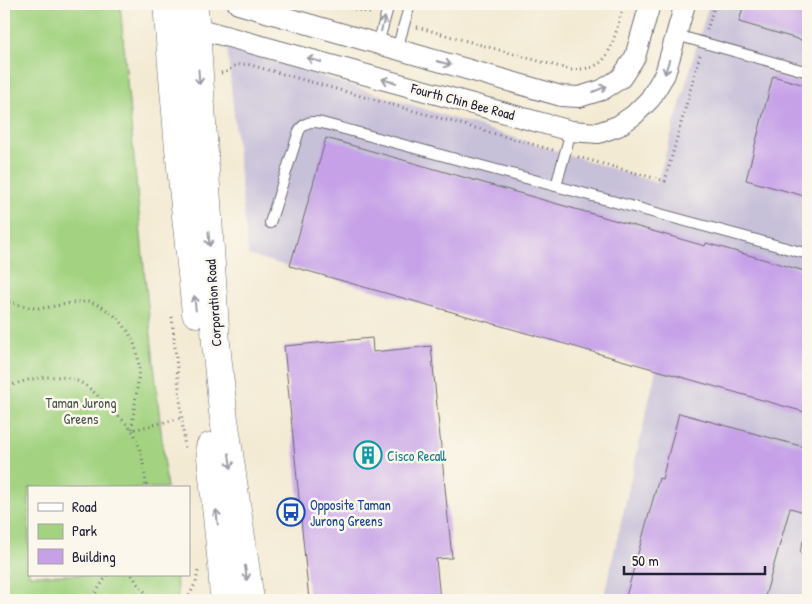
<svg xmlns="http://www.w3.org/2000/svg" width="812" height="604" viewBox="0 0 812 604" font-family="'Patrick Hand',sans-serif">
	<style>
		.industrial { fill: #c7c0d9 }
		.green { fill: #a3d381; stroke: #627a5e }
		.building { fill: #c6a1e8 }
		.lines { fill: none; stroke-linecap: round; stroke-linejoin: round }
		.lane-casing { stroke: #6b6870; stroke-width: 12 }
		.street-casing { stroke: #6b6870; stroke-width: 22 }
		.secondary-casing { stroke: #6b6870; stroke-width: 29 }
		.path { stroke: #6b6870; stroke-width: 3; stroke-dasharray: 1 4; stroke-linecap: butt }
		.lane { stroke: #fff; stroke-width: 10 }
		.street { stroke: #fff; stroke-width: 20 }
		.secondary { stroke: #fff; stroke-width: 28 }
		.oneway { stroke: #9c9ca7 }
		.labels { text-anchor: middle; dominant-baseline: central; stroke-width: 5; stroke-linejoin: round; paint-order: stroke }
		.street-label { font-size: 14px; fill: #22223b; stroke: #fbf7ec }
		.park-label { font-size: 14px; fill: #495750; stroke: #fbf7ec }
		.culture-label { font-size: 14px; fill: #0d838f; stroke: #fbf7ec; text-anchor: start }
		.transit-label { font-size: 14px; fill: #164399; stroke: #fbf7ec; text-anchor: start }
	</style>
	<rect width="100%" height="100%" fill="#fbf7ec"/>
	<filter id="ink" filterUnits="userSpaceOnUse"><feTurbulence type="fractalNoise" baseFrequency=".02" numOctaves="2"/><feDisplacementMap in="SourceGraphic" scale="10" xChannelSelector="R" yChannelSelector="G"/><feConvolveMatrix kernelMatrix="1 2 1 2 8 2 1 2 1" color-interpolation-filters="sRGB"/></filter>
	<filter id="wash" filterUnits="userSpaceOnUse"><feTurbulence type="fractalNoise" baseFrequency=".0096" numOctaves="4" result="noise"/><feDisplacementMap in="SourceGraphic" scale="20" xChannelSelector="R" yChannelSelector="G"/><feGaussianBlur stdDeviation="1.12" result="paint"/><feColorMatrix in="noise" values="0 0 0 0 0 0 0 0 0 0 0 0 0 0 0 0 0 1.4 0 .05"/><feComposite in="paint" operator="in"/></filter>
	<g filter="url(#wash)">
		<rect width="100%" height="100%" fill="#f3ead3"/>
		<path class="industrial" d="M709,4H808V600H603L656,370L248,255L227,46L657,183Z"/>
		<path class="green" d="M4,4H120L144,268L167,488H29V575H176L178,598L176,600H4Z"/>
		<g id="blocks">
			<g class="building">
				<path d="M744,4H808V42L739,22Z"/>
				<path d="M773,76L808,86V197L746,180Z"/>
				<path d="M326,138L705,246L706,243L808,272V413L290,266Z"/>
				<path d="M372,338L373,352L431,346L452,558L436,559L440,600H309L284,346Z"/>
				<path d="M679,413L808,448V513L790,508L764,600H625L659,478L662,479Z"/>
			</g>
		</g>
	</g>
	<g filter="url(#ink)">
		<use href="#blocks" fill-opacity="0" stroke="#6b6870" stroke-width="1"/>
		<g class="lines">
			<g class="lane-casing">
				<g id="lane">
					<path d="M676,35L808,72"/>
					<path d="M378,44L389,4"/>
					<path d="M397,49L410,4"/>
					<path d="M556,186L571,131"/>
					<path d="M270,223L299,131C305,121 312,121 322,123L808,254"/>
					<path d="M806,551L808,544"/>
				</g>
			</g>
			<g class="street-casing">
				<g id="street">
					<path d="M238,4L561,96L579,97L602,90L621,78L635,57L650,4"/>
					<path d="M185,25L571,131L598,133L618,126L634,115L650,99L665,74L685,4"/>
				</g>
			</g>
			<g class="secondary-casing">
				<g id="secondary">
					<path d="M167,4L179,148L196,313"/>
					<path d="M193,4L196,28L216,344L223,412L250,600"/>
					<path d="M210,447L222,565L224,600"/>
				</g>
			</g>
			<g class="path">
				<path d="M335,4L373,14"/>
				<path d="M417,27L571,70C581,69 593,69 601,62C613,52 619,19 624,4"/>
				<path d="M707,30L715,4"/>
				<path d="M221,73L226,72L236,65L247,64L553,150"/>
				<path d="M578,157L665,181L700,55"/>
				<path d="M4,301C16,303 28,309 41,308C56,307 72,301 87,302C95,302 104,308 111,313C128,325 139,348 139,369C138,390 133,410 132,430L182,418"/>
				<path d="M172,317L185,450"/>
				<path d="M4,388C24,380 46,374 68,378C88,382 100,399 114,412C120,418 128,424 133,432C140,443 146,474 146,488"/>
				<path d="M132,575L138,584L152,600"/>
				<path d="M89,600L93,597L107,575"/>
				<path d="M187,600L196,582L198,571"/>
			</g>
			<use href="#lane" class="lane"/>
			<use href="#street" class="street"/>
			<use href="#secondary" class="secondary"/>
		</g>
		<defs><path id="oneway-shaft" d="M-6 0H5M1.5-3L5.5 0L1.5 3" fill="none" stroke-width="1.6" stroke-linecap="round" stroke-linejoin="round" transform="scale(1.25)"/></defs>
		<g class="oneway">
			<use href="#oneway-shaft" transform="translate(383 24) rotate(-75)"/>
			<use href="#oneway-shaft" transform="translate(314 60) rotate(-165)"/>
			<use href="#oneway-shaft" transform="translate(444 63) rotate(16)"/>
			<use href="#oneway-shaft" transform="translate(667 67) rotate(107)"/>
			<use href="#oneway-shaft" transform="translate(199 77) rotate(86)"/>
			<use href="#oneway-shaft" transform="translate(389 81) rotate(-165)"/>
			<use href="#oneway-shaft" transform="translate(600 89) rotate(-23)"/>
			<use href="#oneway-shaft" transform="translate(209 239) rotate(86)"/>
			<use href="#oneway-shaft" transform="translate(195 303) rotate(-96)"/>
			<use href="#oneway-shaft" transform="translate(230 461) rotate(82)"/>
			<use href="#oneway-shaft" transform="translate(217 517) rotate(-96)"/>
			<use href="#oneway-shaft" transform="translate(246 573) rotate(82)"/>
		</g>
	</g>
	<defs>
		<g id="building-ring" transform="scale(1.4375)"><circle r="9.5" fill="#fbf7ec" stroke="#0f9aa8" stroke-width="1.5"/><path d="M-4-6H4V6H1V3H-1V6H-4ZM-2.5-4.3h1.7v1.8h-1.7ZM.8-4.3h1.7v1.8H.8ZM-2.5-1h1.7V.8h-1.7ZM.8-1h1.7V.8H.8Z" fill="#0f9aa8"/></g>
		<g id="bus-ring" transform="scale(1.4375)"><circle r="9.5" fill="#fbf7ec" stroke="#1a4fb4" stroke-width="1.5"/><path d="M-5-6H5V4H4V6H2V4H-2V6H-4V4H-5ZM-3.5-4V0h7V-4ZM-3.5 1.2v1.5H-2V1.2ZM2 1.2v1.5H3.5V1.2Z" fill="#1a4fb4"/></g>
	</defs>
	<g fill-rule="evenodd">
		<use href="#building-ring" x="368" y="455"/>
		<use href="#bus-ring" x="291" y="512"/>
	</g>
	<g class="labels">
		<g class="street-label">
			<text transform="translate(463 101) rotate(15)">Fourth Chin Bee Road</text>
			<text transform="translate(213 303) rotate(-94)">Corporation Road</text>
		</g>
		<g class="park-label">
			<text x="81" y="402">Taman Jurong<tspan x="81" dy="16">Greens</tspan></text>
		</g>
		<g class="culture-label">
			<text x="387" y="455">Cisco Recall</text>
		</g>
		<g class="transit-label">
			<text x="310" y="504">Opposite Taman<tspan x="310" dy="16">Jurong Greens</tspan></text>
		</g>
	</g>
	<rect width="812" height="604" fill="none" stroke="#fbf7ec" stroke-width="20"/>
	<rect x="28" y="486" width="162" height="90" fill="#fbf7ec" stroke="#a4a2a5"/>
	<rect x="38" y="503" width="25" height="8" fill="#ffffff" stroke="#a4a2a5"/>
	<text x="72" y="512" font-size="15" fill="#22223b">Road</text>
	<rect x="38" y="524" width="25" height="15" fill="#a3d381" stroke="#a4a2a5"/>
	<text x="72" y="536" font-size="15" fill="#22223b">Park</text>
	<rect x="38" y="549" width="25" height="15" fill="#c6a1e8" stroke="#a4a2a5"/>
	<text x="72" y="562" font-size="15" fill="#22223b">Building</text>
	<path d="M624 566v8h141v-8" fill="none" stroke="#22223b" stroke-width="2.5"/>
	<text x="632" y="566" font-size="15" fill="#22223b" stroke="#fbf7ec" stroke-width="4" paint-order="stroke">50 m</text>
</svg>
